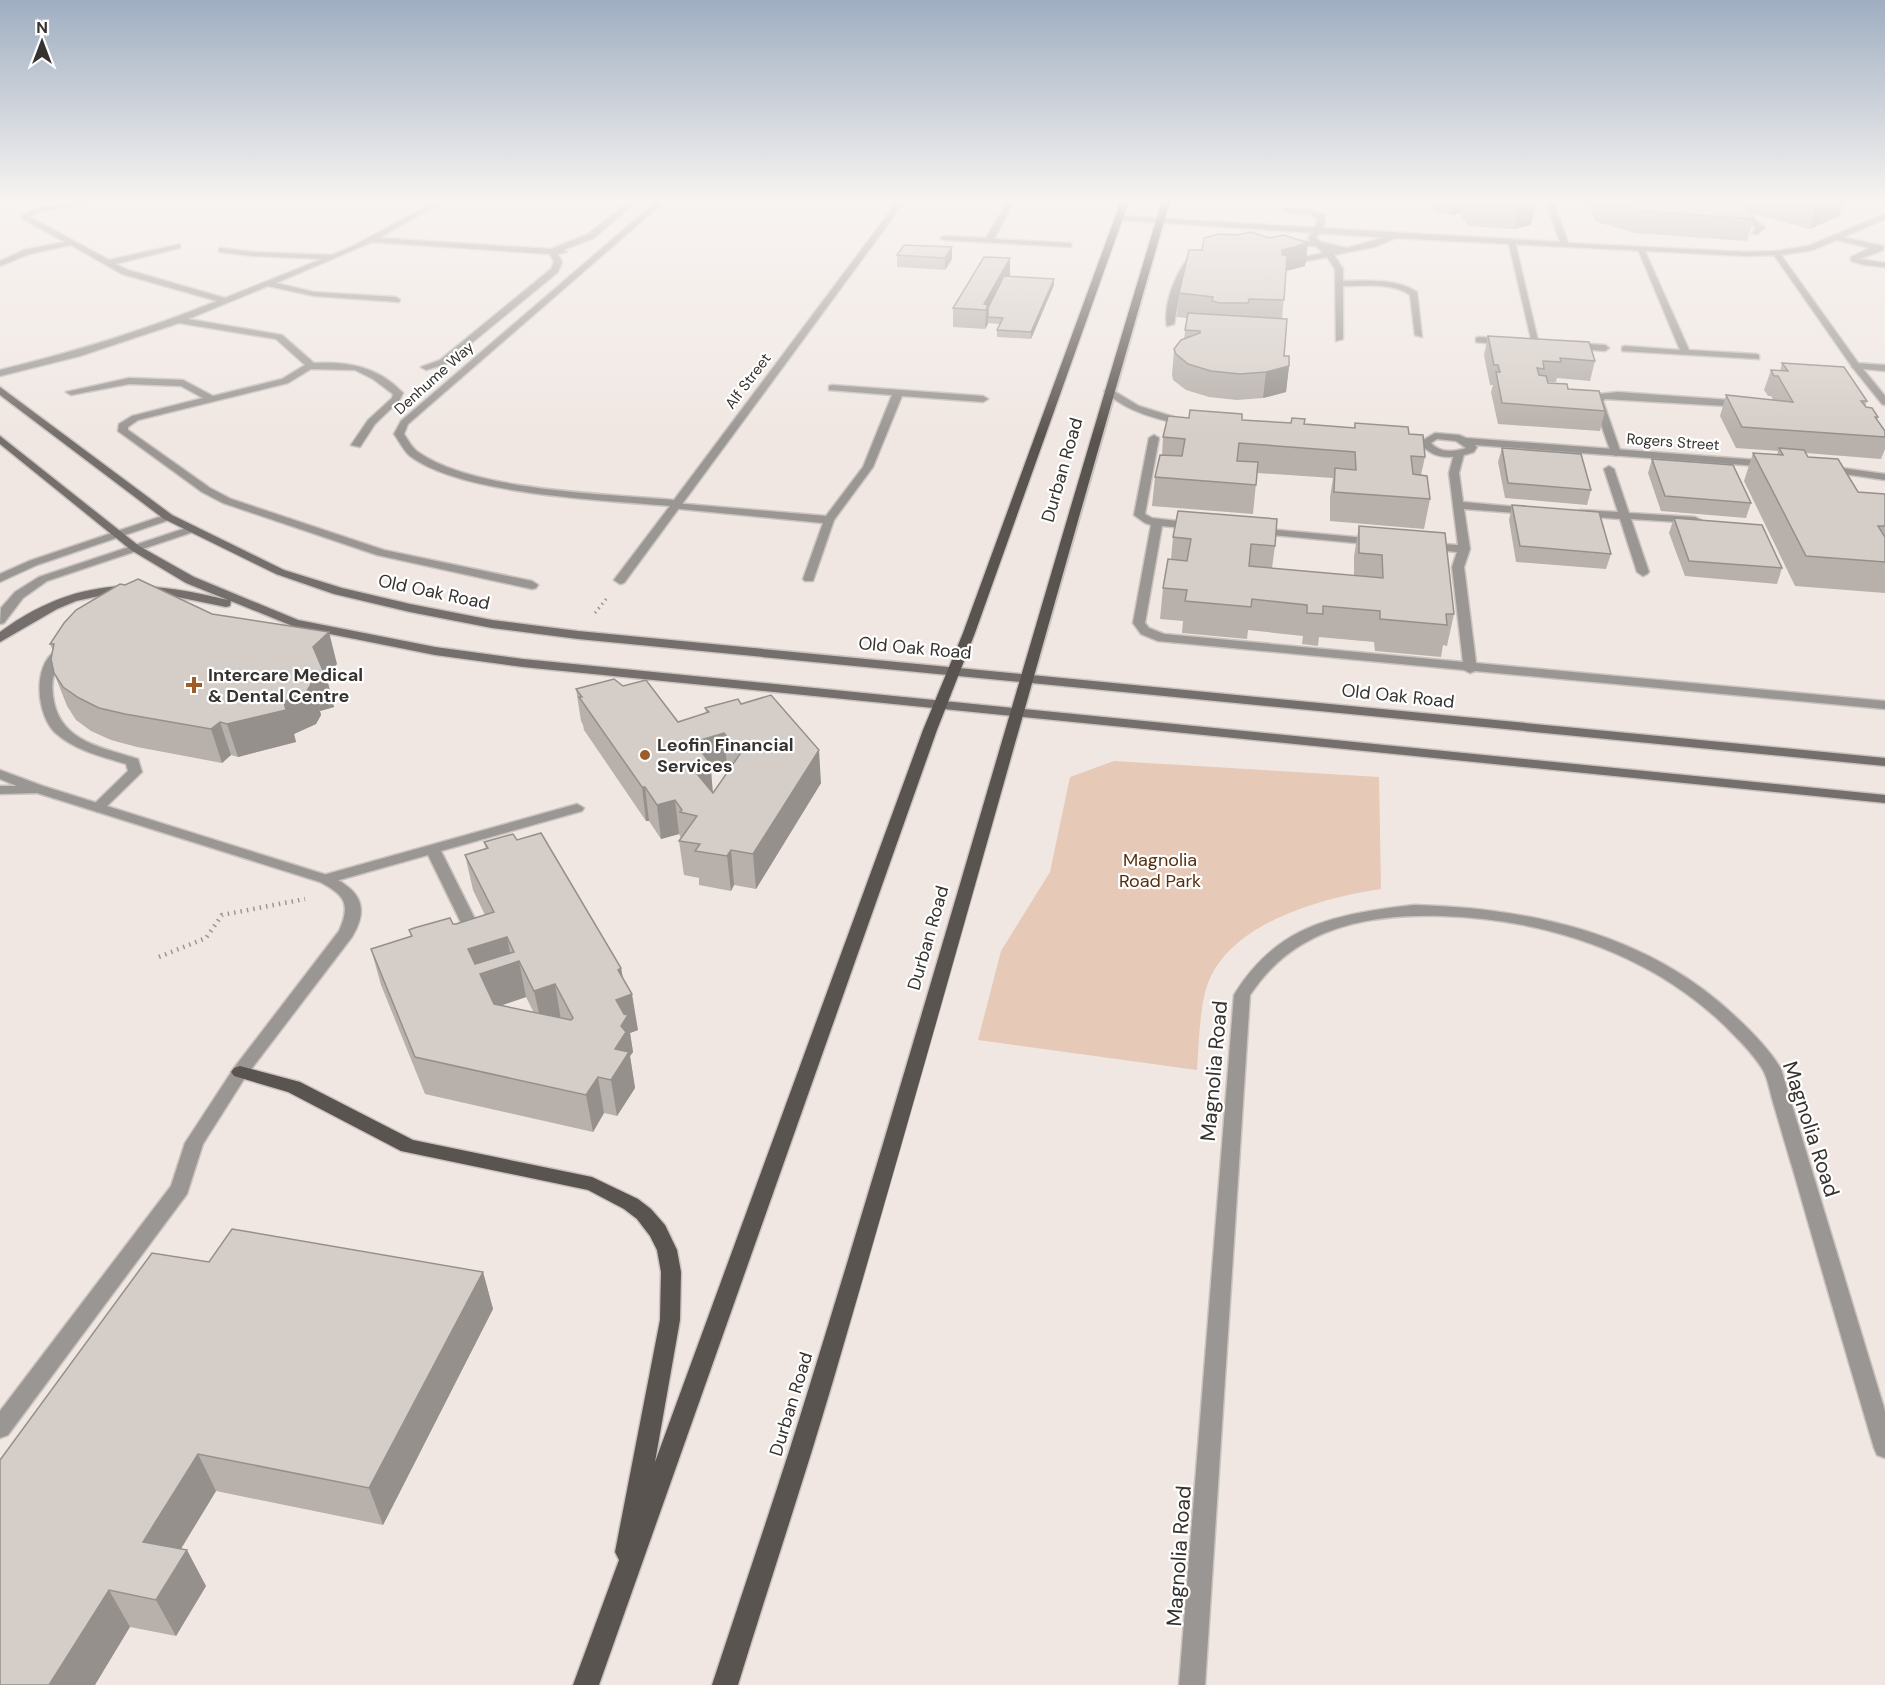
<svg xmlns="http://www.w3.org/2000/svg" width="1885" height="1685" viewBox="0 0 1885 1685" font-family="'DM Sans',sans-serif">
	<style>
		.green { fill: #e6c9b6 }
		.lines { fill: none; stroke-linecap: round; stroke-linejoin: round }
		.service-casing { stroke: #cbc3be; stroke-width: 3 }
		.minor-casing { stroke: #cbc3be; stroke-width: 3 }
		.secondary-casing { stroke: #cbc3be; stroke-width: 3 }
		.primary-casing { stroke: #cbc3be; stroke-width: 3 }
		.path-far1 { stroke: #9c9692; stroke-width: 3; stroke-dasharray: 1.5 4; stroke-linecap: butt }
		.path { stroke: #9c9692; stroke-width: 4.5; stroke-dasharray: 1.5 5; stroke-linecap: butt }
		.service { fill: #9a9694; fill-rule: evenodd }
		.minor { fill: #9a9694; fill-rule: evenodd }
		.secondary { fill: #746f6c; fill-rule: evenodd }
		.primary { fill: #5a5450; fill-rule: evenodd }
		.wall { fill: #b7b0ab; fill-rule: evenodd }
		.shaded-wall { fill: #95908b }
		.building { fill: #d5cdc7; stroke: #95908b; stroke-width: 1.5; fill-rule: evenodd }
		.poi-dot { fill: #9e5c29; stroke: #fff; stroke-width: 2 }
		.labels { text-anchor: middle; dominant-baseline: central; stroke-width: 4.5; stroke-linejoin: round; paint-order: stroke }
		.far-street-label { font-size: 15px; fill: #35322f; stroke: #fff }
		.street-label { font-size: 18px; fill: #35322f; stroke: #fff }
		.poi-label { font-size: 18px; font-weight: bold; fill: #35322f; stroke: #fff; text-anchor: start }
		.park-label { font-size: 18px; fill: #582e0a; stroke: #fff }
		.near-street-label { font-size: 21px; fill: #35322f; stroke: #fff }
	</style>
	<rect width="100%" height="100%" fill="#f0e7e2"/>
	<path class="green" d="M1114,761L1379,777L1381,889C1321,898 1222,924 1205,993C1199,1017 1199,1045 1197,1070L978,1040L1001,951L1050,872L1070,777Z"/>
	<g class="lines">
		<g class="service-casing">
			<g id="service">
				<path d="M1008,201H1015L994,239L1068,243H1071V247L944,240L940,238L944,236L986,238Z"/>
				<path d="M1701,201H1709L1720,211L1749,216L1765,227L1758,234H1752L1756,227C1734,214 1721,222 1701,201Z"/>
				<path d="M1285,208L1312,210L1324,215L1325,223L1316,238L1321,242L1347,248L1396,234V238L1374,247L1334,255L1343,269V281C1366,281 1397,278 1417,292L1422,337L1415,335L1410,295C1393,282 1363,286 1343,286V339L1336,341L1335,269L1327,257L1290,264V260L1323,253L1316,246L1289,245L1285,243L1289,241H1311L1308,238L1317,223V218L1310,214L1285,212Z"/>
				<path d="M1833,235L1883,246V250L1860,259L1885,263V267L1864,265L1851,261V257L1870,248L1833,239Z"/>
				<path d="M1508,240L1515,242L1539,345L1532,343Z"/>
				<path d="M1637,247L1644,249L1689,350L1756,354L1759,355V359L1622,351V347L1625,346L1680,350Z"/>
				<path d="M1195,252L1202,254C1180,276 1180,295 1174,324L1167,326C1163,304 1177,266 1195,252Z"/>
				<path d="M1479,337L1506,339L1510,342L1506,345L1476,342V338Z"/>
				<path d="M1572,343L1605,345L1609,348L1605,351L1569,348V344Z"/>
				<path d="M1856,363L1885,365V371L1853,368L1851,366Z"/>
				<path d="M832,385L983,396L988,399L983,402L902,396L873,467L834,520L813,581H805L803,579L823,523L670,508V504L674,503L826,516L863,467L892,395L829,390V386Z"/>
				<path d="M1618,392L1744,401L1749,404L1744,407L1605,399L1603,401L1621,453L1616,456L1611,453L1593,401L1599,394Z"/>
				<path d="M1154,435L1159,438L1145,514L1152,518L1195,523L1201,526L1195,529L1162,526L1145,623L1149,628L1164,634L1463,662L1452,567L1457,552L1428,549L1422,546L1428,543L1458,545L1449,473L1454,454L1459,451L1464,454L1459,473L1463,502L1530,508L1535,511L1530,514L1464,509L1470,549L1464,567L1476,663L1885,701V709L1475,671L1470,673L1464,670L1158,641L1141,634L1133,623L1151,525L1145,523L1134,515L1149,438Z"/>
				<path d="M1609,466L1614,469L1629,513L1695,517L1701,520L1695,523L1631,519L1649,572L1647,574L1643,576L1637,572L1620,519L1581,516L1576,513L1581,510L1618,512L1604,469Z"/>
				<path d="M1255,528L1377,539L1383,542L1377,545L1251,533V529Z"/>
				<path d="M64,647L70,651C55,671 49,675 54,702C62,742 104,748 138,759L142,772L102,811L97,812L90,808L128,771L126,764C104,757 77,751 58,735C35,718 30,656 64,647Z"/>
				<path d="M577,804L584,808L582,811L441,851L485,939L483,943H471L469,939L428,855L325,884L317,879L320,876Z"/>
			</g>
		</g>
		<g class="minor-casing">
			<g id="minor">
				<path d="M84,201H99L40,212L30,217L109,260L180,244V248L115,264L128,270L225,298L322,259L253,256L219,252V248H222L253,252L332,255L351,247L437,201H444L379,238L551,249L588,234L630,201H637L594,238L563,250L567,252L558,254L562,262L558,272L446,364L426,370L421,367L440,360L551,269L554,262L550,254L372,242L276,283L314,292L396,297L400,300L399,302L314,296L268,286L188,319L282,335L314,363C348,361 379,367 403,393L399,401L375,424L360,447L351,445L368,420L392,398L393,394L373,379L355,370L311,369L288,383L138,420L128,427V430L210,488L231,499L384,550L532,581L538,585L536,588L532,589L377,555L223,503L202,492L118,431L119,424L132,416L203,398L181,386L129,384L71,395L66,392L129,378L183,380L213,396L282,379L305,365L276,339L179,323L80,356L0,376V370C74,352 146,330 217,301L122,274L71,245L29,254L0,266V261L24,250L65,242L22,219V215L38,208Z"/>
				<path d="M657,201H665L408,424L404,434C408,440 412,448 418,452C473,491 606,494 674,500L898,201H905L624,583L620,584L614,580L670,506C604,500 462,495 410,456C404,451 399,441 394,434L401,421Z"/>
				<path d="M1545,201H1553L1568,243L1746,252L1776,251L1808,246L1885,214V219L1813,250L1781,255L1859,364L1885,396V405L1882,404L1853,368L1774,255L1746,256L1393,238L1119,220L1115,218L1119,216L1560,242Z"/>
				<path d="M1109,388L1139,406L1190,422L1185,425C1156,419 1129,412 1106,393L1104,391Z"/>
				<path d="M1435,433L1459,435L1466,438L1771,461L1776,464L1771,467L1475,445L1477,447L1474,452C1455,459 1432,461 1420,442ZM1437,439L1456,441L1466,448C1454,452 1440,453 1431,443Z"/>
				<path d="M1828,466L1885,474V480L1824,471V467Z"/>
				<path d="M168,514L172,515V519L37,565L0,582V574L29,561Z"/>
				<path d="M192,526L196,527V531L47,581L23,598L4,623L0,624L1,608L15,592L39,577Z"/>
				<path d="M0,770L43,786L330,876C360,890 370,907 352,937L246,1076L203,1144L187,1194L8,1435L0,1438V1411L171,1186L185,1143L234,1068L339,931C351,904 345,895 320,882L37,793L0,794V786H17L0,779Z"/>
				<path d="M1414,905C1531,908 1649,934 1736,1017C1752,1032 1770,1050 1781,1069L1885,1411V1458L1877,1455L1874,1448C1847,1356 1820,1265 1794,1173C1787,1150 1780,1126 1773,1102C1770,1092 1768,1079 1763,1070C1753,1053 1737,1038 1724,1025C1648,952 1544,919 1441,916C1366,914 1294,928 1250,995L1205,1685H1179L1234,995C1277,924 1337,914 1414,905Z"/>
			</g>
		</g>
		<g class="secondary-casing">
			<g id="secondary">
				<path d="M0,387L172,515L284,570L342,588L410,604L492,620L578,631L1885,758V766L578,639L492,628L410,612L334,594L276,574L164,519L0,395Z"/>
				<path d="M0,436L139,546L194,577L298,620L435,647L523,659L1885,795V803L523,667L435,655L295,627L231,601L230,606L226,607L163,594L113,593L76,601L57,609L0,642V632C77,576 140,579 228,600L186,583L131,550L0,444Z"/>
			</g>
		</g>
		<g class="primary-casing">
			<g id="primary">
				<path d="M1121,201H1129L975,633L937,730L599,1685H573L619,1560L615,1552L660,1320L661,1272L657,1250L650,1236L637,1219L624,1209L588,1190L401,1151L288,1092L234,1076L231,1072L234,1068L240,1066L300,1082L413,1140L592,1177L638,1199L651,1209L665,1225L677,1250L681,1272L680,1320L655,1462L923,730L963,633Z"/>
				<path d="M1162,201H1170C1055,594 948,989 833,1381C803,1483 769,1584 738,1685H712C745,1584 780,1483 811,1381C932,989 1043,594 1162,201Z"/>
			</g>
		</g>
		<path class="path-far1" d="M595,613L607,598"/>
		<path class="path" d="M159,957L206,938L222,915L305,899"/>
		<use href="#service" class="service"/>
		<use href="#minor" class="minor"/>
		<use href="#secondary" class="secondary"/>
		<use href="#primary" class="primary"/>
	</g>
	<g class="wall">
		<path d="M1227,201H1290V204Z"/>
		<path d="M1395,201H1535L1531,225L1514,229L1467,226L1466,221H1463L1461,213L1451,215L1434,212V210L1431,209L1432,205L1395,203Z"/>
		<path d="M1581,201H1678L1695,202V201H1844L1839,216L1810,229L1750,213L1754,219L1747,241L1635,233L1596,222L1589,206H1583Z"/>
		<path d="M1269,238L1308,243L1305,266L1286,271L1282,319L1284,356L1289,366L1286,392L1263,398L1237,400L1209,397L1186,390L1173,380L1172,375L1174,349L1184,339L1187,318L1177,317L1179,293L1202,250Z"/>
		<path d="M952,247V259L945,270L897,267V255Z"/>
		<path d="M1009,277L1054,285L1031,339L997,337V330L1000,324L988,323L985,329L953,327V308Z"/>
		<path d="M1488,336L1595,361L1590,381L1557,378L1556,382H1548V383L1568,389L1605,411L1600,431L1498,424L1491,392L1493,385H1490L1484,355Z"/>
		<path d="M1782,363L1867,401L1865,407L1878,417L1877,420L1885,431V449L1881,459L1806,453L1808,457L1858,492L1885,494V593L1795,586L1744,481L1753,453L1777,455L1778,451L1736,448L1720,416L1726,395L1773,400L1771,396H1768L1764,390L1771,370L1780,371Z"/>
		<path d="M1189,418L1242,420L1354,428L1355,423L1409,434L1425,457L1421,475L1430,499L1424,529L1330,521V497L1333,478L1257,473L1253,514L1152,506L1155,477L1162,455L1163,437Z"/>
		<path d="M1502,448L1591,490L1587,505L1505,498L1498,462Z"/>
		<path d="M1652,459L1751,503L1746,518L1661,511L1648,473Z"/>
		<path d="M1512,505L1611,554L1606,569L1516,562L1509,520Z"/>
		<path d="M1674,518L1782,568L1777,584L1685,576L1669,533Z"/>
		<path d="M1359,526L1454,614L1447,646L1443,645L1441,657L1375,651L1374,642L1319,637L1318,646L1302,644L1303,636L1248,630L1247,639L1182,633L1183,621L1160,619L1163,588L1171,559L1173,537L1275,546L1272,568L1354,576V556Z"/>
		<path d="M212,614L337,664L326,675L334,707L320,711L321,715L316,724L294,734L296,742L238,757L231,755L222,763L137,747L111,740L91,731L76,720L67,706L54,673L53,651L50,644Z"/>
		<path d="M623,686L678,722L706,713L705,708L741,704L821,783L756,889L734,885L731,891L699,885V878L684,875L679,841L681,838L679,834L661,839L649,821H646L584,730L583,725L581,721L576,689ZM727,767L729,770L713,793L711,771Z"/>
		<path d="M517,840L621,968L623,978L638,1030L630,1033L633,1052L630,1056L635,1088L617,1116L604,1113L593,1132L425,1094L381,985L371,949L411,937L409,930L456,924L485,915L473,890L465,855L486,849L484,842ZM526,997L534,1013L501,1005Z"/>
		<path d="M209,1262L483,1272L493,1309L383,1525L216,1491L181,1549L206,1586L176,1636L130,1627L0,1685Z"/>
	</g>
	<g class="shaded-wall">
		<path d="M1453,201H1463L1461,213L1451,215Z"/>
		<path d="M1832,201H1844L1839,216L1810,229L1816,207Z"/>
		<path d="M1536,203L1531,225L1514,229L1518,207Z"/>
		<path d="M1308,243L1305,266L1280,273L1282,250Z"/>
		<path d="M952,247V259L945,270V258Z"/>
		<path d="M1010,258V276L988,315V324L985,329L986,310L984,304Z"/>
		<path d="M1054,279V285L1031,339V332Z"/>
		<path d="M1289,366L1286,392L1263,398L1266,372Z"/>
		<path d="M329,632L337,664L326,675L334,707L320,711L311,678L313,647Z"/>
		<path d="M312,682L321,715L316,724L294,734L296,742L238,757L227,724L284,702Z"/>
		<path d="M220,722L231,755L222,763L211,729Z"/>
		<path d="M724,733L727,767L711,771L713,796L692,768L694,742Z"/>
		<path d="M819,750L821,783L756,889L753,854Z"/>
		<path d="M642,787H645L649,821H646Z"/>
		<path d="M675,800L679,834L661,839L657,805Z"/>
		<path d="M731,850L734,885L731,891L727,856Z"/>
		<path d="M507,937L512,963L519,961L526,997L488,1010L468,949Z"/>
		<path d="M621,968L626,996L632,994L638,1030L630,1033L633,1052L630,1056L635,1088L617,1116L611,1080L615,1049L616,1000L618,970Z"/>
		<path d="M555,984L561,1020L542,1027L534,991Z"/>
		<path d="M598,1077L604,1113L593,1132L586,1095Z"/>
		<path d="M483,1272L493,1309L383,1525L369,1488Z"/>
		<path d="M198,1454L216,1491L163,1578L143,1542Z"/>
		<path d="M187,1550L206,1586L176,1636L156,1600Z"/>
		<path d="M109,1590L130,1627L95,1685H49Z"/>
	</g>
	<g class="building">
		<path d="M1470,201H1535L1536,203L1518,207L1471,204Z"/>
		<path d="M1602,201H1678L1699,202L1698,201H1741L1754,219L1640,211Z"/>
		<path d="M1791,201H1832L1816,207Z"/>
		<path d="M1251,232L1269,238L1284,235L1308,243L1282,250V255L1287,256L1284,300L1249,299L1248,303H1220L1212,301L1213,297L1179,293L1189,250H1202L1204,238L1218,234L1236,235Z"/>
		<path d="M904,245L952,247L945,258L897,255Z"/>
		<path d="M984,257L1010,258L984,304L988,305L986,310L953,308Z"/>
		<path d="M1004,276L1054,279L1031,332L997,330L1003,318L988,317V308Z"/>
		<path d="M1188,313L1287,319L1284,356H1289V366L1266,372L1240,374L1211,371L1188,364L1176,354L1174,349L1181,340L1200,333V331L1185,330Z"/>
		<path d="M1488,336L1589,342L1595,361L1560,358L1561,362L1543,361L1544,369L1537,368L1539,375L1546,376L1548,383L1567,384L1568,389L1599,391L1605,411L1502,403L1496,372H1500L1498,365H1494Z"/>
		<path d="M1782,363L1844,367L1867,401H1861L1866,407L1872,408L1878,417H1875L1885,431V437L1742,427L1726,395L1793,402L1778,376H1774L1771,370L1788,371Z"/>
		<path d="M1190,410L1242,414V420L1291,423L1292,418L1305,419L1304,424L1355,428V423L1408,427L1409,434L1423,435L1425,457L1411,456L1413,474L1427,476L1430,499L1334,492L1335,468L1356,470L1355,452L1239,443L1237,461L1258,462L1256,485L1155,477L1160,455L1182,456L1185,439L1163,437L1168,416L1189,418Z"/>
		<path d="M1502,448L1581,454L1591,490L1508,483Z"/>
		<path d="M1779,448L1804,450L1808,457L1838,459L1858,492L1885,494V526H1878L1885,537V562L1806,556L1753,453L1783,455Z"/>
		<path d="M1652,459L1733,465L1751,503L1665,496Z"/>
		<path d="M1512,505L1599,512L1611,554L1520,546Z"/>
		<path d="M1178,511L1277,519L1275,546L1251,544L1249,566L1383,578L1382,555L1359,553V526L1445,533L1454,614H1446L1447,625L1380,619V611L1323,606V614L1307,613V605L1252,599L1251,607L1185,601L1187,590L1163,588L1168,559L1187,561L1191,539L1173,537Z"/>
		<path d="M1674,518L1762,525L1782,568L1689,561Z"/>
		<path d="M138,579L212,614L329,632L313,647L325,675L311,678L312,682L307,691L284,702L286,710L227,724L220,722L211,729L125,714L99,708L79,698L63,687L54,673L51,659L54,644H50L64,623L76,610L120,584L125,585Z"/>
		<path d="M614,679L623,686L646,680L678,722L709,712L705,708L738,699L741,704L771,695L819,750L753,854L731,850L727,856L695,851L700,844L679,841L697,816L680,812L682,810L675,800L657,805L645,787H642L579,697H582L576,689ZM724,733L740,754L713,793L692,768L710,763L694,742Z"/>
		<path d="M541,833L621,968L618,970L632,994L616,1000L624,1014L628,1015L621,1026L626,1032L615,1049L629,1052L611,1080L598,1077L586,1095L415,1057L371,949L412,936L409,930L414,928L450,918L453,924H456L494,912L465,855L488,848L484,842L513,834L517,840ZM507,937L514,952L475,964L468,949ZM519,961L534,991L555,984L573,1018L571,1020L494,1004L480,974Z"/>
		<path d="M232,1229L483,1272L369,1488L198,1454L143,1542L187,1550L156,1600L109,1590L49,1685H0V1460L152,1253L209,1262Z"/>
	</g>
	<linearGradient id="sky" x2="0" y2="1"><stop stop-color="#9faec1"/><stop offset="0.46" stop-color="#f8f4f2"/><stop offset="1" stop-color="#f8f4f2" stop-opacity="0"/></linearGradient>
	<rect width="1885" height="436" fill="url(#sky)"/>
	<g class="poi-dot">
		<path d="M191 676h6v6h6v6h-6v6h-6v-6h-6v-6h6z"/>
		<circle cx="645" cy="755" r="6"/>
	</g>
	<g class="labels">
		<g class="far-street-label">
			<text transform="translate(434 378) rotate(-42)">Denhume Way</text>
			<text transform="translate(748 381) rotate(-53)">Alf Street</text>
			<text transform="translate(1673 442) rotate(4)">Rogers Street</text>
		</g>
		<g class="street-label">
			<text transform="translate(1062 470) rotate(-74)">Durban Road</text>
			<text transform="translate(434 592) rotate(12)">Old Oak Road</text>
			<text transform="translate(915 648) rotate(5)">Old Oak Road</text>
			<text transform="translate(1398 696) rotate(6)">Old Oak Road</text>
			<text transform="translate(928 938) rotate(-74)">Durban Road</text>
			<text transform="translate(791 1404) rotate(-73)">Durban Road</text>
		</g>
		<g class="poi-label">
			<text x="208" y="675">Intercare Medical<tspan x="208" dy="21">&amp; Dental Centre</tspan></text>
			<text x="657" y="745">Leofin Financial<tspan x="657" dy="21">Services</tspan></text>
		</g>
		<g class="park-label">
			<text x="1160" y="860">Magnolia<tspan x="1160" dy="21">Road Park</tspan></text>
		</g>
		<g class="near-street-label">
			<text transform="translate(1214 1071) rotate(-85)">Magnolia Road</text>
			<text transform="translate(1811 1129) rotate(72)">Magnolia Road</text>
			<text transform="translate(1179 1556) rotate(-86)">Magnolia Road</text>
		</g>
	</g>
	<g transform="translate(42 42)" stroke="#ffffff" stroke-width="4.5" paint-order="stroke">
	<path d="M0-4.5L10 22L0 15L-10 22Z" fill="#35322f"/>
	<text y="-9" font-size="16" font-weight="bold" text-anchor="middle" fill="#35322f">N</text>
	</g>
</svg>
